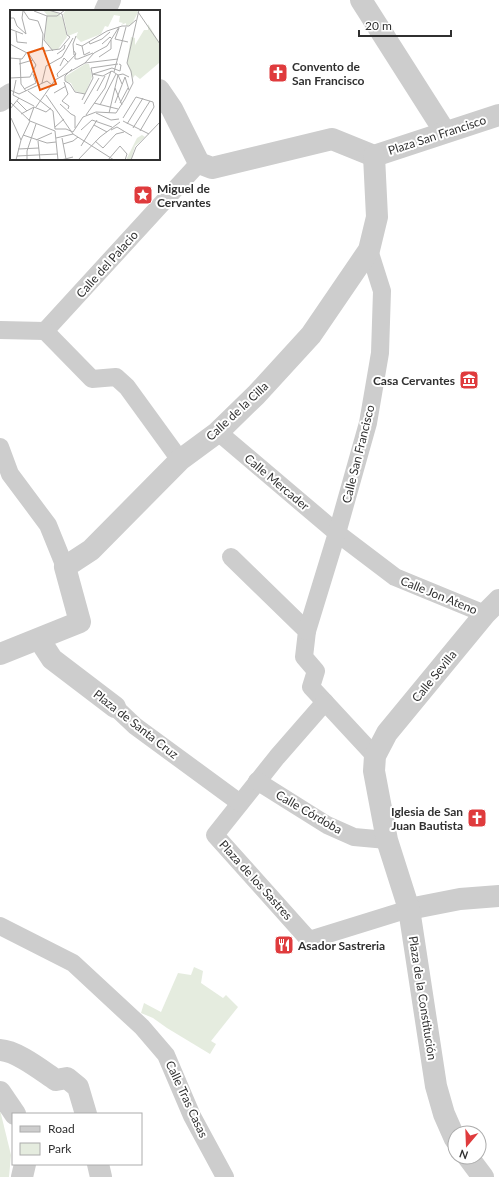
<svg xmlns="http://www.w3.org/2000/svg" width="499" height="1177" viewBox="0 0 499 1177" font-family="Lato,sans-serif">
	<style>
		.green { fill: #e5ecdf }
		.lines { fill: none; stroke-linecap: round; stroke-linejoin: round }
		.pedestrian { stroke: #cdcdcd; stroke-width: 18 }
		.minor { stroke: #cdcdcd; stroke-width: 22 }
		.labels { text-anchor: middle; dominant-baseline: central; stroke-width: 4; stroke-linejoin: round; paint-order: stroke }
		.poi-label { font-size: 12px; font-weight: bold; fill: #303030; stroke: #fff; text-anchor: start }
		.street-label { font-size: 12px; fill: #303030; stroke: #fff }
		.inset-road { fill: none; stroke: #acacac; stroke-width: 1 }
		.view { fill: #e8590c; fill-opacity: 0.15; stroke: #e8590c; stroke-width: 2 }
		.inset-edge { fill: none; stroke: #303030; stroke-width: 2 }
	</style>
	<rect width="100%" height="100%" fill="#fff"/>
	<g class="green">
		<path d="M194,967L203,971L201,983L223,998L226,995L238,1007L211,1041L216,1044L210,1054L167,1028L153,1018L141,1013L144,1003L161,1012L178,973L191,975Z"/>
		<path d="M0,1110L11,1155L9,1177H0Z"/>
	</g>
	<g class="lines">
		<g class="pedestrian">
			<path d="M0,330L45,331L199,163"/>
			<path d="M45,331L92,379L116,377L127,387L180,460"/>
			<path d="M218,432L337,533L395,577L485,614"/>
			<path d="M0,447L10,474L48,525L65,567"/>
			<path d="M231,557L307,631L304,657L316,671L311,687L375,756"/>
			<path d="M307,631L337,533L368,423L380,353L382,291L369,250"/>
			<path d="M325,702L277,757L215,835L309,940L409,909"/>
			<path d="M115,707L135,726L240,803"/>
			<path d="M257,781L327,825L354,837L387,840"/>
			<path d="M0,926L73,963L142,1027L166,1055L192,1116L225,1177"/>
		</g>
		<g class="minor">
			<path d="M361,0L445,132"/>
			<path d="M105,11L110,0"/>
			<path d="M159,90L172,109L199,163L212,168L332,139L374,156"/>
			<path d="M0,101L11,94"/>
			<path d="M374,156L499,115"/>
			<path d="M39,639L52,659L115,707"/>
			<path d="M0,654L80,622L65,567L91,550L180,460L218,432L256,395L311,335L369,250L377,217L374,156"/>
			<path d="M409,909L460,899L499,896"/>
			<path d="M0,1050C17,1051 41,1070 56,1080L67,1078L78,1087L86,1114"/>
			<path d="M0,1092L15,1114"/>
			<path d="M455,1139L444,1114L436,1086L409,909L387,840L374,771L375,756L387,733L485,614L499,600"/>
			<path d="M468,1157L483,1177"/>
			<path d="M98,1164L101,1177"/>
			<path d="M22,1177L25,1164"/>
		</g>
	</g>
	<defs>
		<g id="church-square" transform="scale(1)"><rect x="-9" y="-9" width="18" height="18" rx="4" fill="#df3b3d" stroke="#fff"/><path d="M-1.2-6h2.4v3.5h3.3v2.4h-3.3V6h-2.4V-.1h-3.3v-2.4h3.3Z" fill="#fff"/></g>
		<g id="sight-square" transform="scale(1)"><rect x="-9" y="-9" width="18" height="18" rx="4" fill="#df3b3d" stroke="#fff"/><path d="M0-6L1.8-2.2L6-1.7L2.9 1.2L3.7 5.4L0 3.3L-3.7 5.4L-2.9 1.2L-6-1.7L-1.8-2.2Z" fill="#fff"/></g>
		<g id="museum-square" transform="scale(1)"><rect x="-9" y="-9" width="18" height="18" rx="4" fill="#df3b3d" stroke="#fff"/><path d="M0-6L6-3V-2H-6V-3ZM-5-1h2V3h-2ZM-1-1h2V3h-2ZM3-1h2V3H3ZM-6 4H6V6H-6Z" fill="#fff"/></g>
		<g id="restaurant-square" transform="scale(1)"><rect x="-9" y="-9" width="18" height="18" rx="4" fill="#df3b3d" stroke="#fff"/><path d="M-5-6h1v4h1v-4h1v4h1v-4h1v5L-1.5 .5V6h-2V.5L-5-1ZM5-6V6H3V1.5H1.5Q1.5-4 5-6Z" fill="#fff"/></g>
	</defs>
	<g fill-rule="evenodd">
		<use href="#church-square" x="278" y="73"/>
		<use href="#sight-square" x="143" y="195"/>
		<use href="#museum-square" x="469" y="380"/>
		<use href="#church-square" x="477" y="818"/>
		<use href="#restaurant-square" x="284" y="945"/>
	</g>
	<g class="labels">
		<g class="poi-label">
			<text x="292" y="66">Convento de<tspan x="292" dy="14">San Francisco</tspan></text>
			<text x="157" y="188">Miguel de<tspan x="157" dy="14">Cervantes</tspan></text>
			<text x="455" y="380" text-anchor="end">Casa Cervantes</text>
			<text x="463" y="811" text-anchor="end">Iglesia de San<tspan x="463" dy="14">Juan Bautista</tspan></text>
			<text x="298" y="945">Asador Sastreria</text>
		</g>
		<g class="street-label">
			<text transform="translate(437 135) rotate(-18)">Plaza San Francisco</text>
			<text transform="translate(107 264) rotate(-48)">Calle del Palacio</text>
			<text transform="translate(237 411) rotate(-43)">Calle de la Cilla</text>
			<text transform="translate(358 454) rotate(-76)">Calle San Francisco</text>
			<text transform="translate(277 482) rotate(40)">Calle Mercader</text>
			<text transform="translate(439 595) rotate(22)">Calle Jon Ateno</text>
			<text transform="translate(434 676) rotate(-51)">Calle Sevilla</text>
			<text transform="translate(136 724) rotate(38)">Plaza de Santa Cruz</text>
			<text transform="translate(309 812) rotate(30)">Calle Córdoba</text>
			<text transform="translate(256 880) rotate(48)">Plaza de los Sastres</text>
			<text transform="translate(423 998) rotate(81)">Plaza de la Constitución</text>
			<text transform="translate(187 1099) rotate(65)">Calle Tras Casas</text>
		</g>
	</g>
	<g transform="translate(10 10)">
		<rect width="150" height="150" fill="#fff"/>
		<path d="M33,0L46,2L53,8L57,27L48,39L42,40L35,30L37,5ZM56,0H127L128,2L122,14L116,16V13L111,15L113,13L109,12L110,6L104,5L98,17L95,16L91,24L71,32L66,27L68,22L58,26L53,4ZM138,14L149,32V53L130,69L125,65L123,68L117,53L121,27L125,28V35L134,20H138ZM75,54H79L82,67L75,84L65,81L61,73L55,71L56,66ZM132,125L135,127L125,136L121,150H116L127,128Z" fill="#e5ecdf"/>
		<path class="inset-road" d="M13,0L19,9L28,11L33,24L32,39L35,41L50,39L60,27M38,0L52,4L57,25L60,27M13,1L12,8L16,24M24,1L37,6M128,2L150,34M37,6L34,30L43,41M37,6H47L55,0M0,8H4L7,16L16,24M109,18L105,29L118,32M0,19L13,24M6,22L7,32L17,33M79,32L80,34L92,29L100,22M0,34L19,44L26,55L20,67L0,68M66,34L72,36L97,21L112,16H119L126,10M92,34L100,27L102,29M72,36L74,45L80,42M47,44L54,39L55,35M65,44V49H68L83,43M64,45L63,34L66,26M89,47L101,39V30M0,48L12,49L17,42M10,49L11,74L16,81M75,53L108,49M9,54L23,50M50,56L54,48L58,52M62,59L55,66V71L60,74L65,82L75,84M104,62L116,17M82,64L93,66L102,61L108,65L112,74M83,64L102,58L110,61L111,55L109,54M48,67L47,64L66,44L64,41M6,70L3,85L24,96M54,72L58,84L52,91L59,96L58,99M32,73L36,56L52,47L63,28M105,78L112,95M14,79L26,73L23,64M0,80L9,84L37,71L42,75M18,81L43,101M87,81L95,66M44,83L56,76M36,85L63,124L104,150M72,90L83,68L81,58L108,54M7,91L17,101M0,92L20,111L45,121M84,93L108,99M105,93L115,67L119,80M110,93L118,78M50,94L61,104M74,94L89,68M90,95L106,64M24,97L36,102L41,98M26,97L45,70L75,53L84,43L97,36L109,17M0,99L9,88M43,101L45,119M86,103L101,110L109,109M99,103L108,65L113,64L119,67M11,104L24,97M61,104L65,106V118M76,105L95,78L101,61M1,108L11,130M113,108L126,87L143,92L144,97L130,121M19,111L24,97M113,111L139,124M117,114L133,88M84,115L97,122M45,117L54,109M123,118L140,91M45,119H56L63,122M71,120L82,110L102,117M101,120L107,117L122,126M45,121L48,150M63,122L73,107L86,102L106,103L115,89L123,73L121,61L117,53L129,0M13,125L37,133L46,132M46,128L63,124M52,128L56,149M26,130L42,123M28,131L30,150M85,131L93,138L106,124L114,122M53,134L63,131L68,127M71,136L87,110M8,139L29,138M7,146L47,144M6,150L11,130L20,111M17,150V141L26,114M51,150L63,147M68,150L90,127L110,112M98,150L110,136L117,144L115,150M121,150L126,137L150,112"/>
		<path class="view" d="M33,38L46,74L30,80L18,43Z"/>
		<rect width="150" height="150" class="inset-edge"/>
	</g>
	<rect x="12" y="1113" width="130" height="52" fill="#ffffff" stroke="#acacac"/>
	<rect x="20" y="1126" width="20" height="6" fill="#cdcdcd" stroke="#acacac"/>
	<text x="48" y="1133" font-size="12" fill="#303030">Road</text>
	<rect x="20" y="1143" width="20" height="12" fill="#e5ecdf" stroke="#acacac"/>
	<text x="48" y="1153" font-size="12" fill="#303030">Park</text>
	<g transform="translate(467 1145) rotate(199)"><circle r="19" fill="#ffffff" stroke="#acacac"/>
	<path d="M0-3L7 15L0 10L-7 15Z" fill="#df3b3d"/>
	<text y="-6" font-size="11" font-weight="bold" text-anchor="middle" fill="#303030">N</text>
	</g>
	<path d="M359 30v6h92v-6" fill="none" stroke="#303030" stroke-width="2"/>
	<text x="365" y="30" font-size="12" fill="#303030" stroke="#ffffff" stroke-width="3" paint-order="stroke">20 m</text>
</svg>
